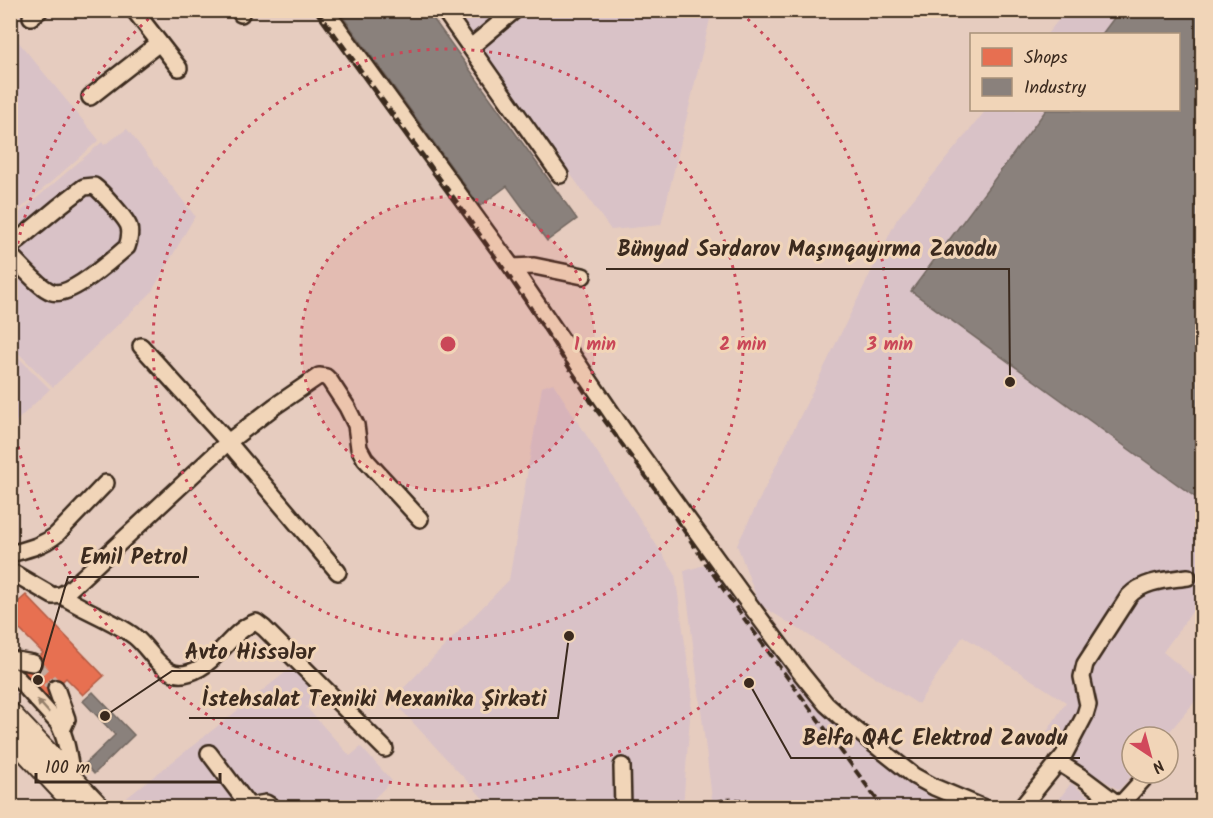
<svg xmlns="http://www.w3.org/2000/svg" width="1213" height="818" viewBox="0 0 1213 818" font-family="Kalam,sans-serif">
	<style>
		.built { fill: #d9c2c7 }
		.shops { fill: #e76f51; stroke: #b35a42; stroke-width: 1.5 }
		.industry { fill: #8a817c; stroke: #726760; stroke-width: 1.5 }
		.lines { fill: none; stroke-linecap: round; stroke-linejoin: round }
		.minor-tunnel { stroke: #c4ac9f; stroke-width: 15; stroke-dasharray: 15 8; stroke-linecap: butt }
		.minor-casing { stroke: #3b2a1e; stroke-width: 20 }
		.major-casing { stroke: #3b2a1e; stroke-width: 24 }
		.path { stroke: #3b2a1e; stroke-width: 2; stroke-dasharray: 4.5 4.5; stroke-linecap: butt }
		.minor { stroke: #f1d5b8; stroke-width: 15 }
		.major { stroke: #f1d5b8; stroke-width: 20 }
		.rail { stroke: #3b2a1e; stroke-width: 4; stroke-dasharray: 9 4.5; stroke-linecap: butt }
		.oneway { fill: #96806b }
		.ring { fill: none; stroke: #ca4758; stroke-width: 3; stroke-dasharray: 3 6 }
		.centre { fill: #ca4758; stroke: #f1d5b8; stroke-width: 3 }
		.ring-label { font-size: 18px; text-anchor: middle; font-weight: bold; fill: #ca4758; stroke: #f1d5b8; stroke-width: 6; stroke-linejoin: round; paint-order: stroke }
		.leader { fill: none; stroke: #3b2a1e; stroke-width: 2 }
		.callout-dot { fill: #3b2a1e; stroke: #f1d5b8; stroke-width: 2 }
		.callout-label { font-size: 22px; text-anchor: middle; font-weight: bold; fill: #3b2a1e; stroke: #f1d5b8; stroke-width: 6; stroke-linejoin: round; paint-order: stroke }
	</style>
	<rect width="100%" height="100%" fill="#e6ccbf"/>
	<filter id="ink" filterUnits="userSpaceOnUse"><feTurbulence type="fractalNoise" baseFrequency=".0167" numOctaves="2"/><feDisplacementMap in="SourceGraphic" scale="12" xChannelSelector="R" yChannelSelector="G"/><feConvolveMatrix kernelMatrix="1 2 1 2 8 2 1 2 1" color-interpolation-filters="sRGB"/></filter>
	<g filter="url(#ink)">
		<g class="built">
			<path d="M452,11H712L661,225L611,230Z"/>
			<path d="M1066,11H1202V598L1163,652L1202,684V693L1165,737H1132V773H1134L1119,790L1064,755L1043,738L1066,702L963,636L918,704L759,604L737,545L897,219L986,110H1178V34H1047Z"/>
			<path d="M17,40L99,140L11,217L10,46Z"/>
			<path d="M127,129L195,216L151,293L53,387L11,346L10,221L102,142L104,145Z"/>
			<path d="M11,350L50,389L11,426Z"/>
			<path d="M553,383L675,574L692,692L683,807H491L392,700L509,580L542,387Z"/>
			<path d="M711,563L772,650L831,717L906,780L945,807H713L684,571Z"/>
			<path d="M291,668L319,696L306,707L350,756L361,747L392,781L365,807L131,808L124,800Z"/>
			<path d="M1071,783L1102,807H1053Z"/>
		</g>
		<path class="shops" d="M26,595L104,676L83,695L66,678L45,698L21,674L43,653L10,620V609Z"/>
		<g class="industry">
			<path d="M338,10H427L577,219L547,241L507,186L480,206Z"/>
			<path d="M1120,10H1202V495L1199,500L911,291L1046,110H1178V34H1102Z"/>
			<path d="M93,692L134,735L94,774L85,764L115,735L83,701Z"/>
		</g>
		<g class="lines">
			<path class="minor-tunnel" d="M33,663L56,688"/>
			<g class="minor-casing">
				<g id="minor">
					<path d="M134,10L179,68"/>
					<path d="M239,10L241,14"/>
					<path d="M325,10L512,267L628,437L744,597L800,672L826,704L846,722L914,776L934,787L984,808"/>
					<path d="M444,10L560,175"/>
					<path d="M31,17L40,10"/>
					<path d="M471,47L515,10"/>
					<path d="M90,97L159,43"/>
					<path d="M10,247L57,208L84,187L94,186C101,191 127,219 129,227C131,234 129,241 127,247C112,259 71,298 52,292C39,288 21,265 10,255"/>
					<path d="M512,267L534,266L583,276"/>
					<path d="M141,346L228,442L338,572"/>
					<path d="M10,554C28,549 42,546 56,535L106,483"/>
					<path d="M10,571L53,596L61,595L68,591L228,442L275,406L319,376L326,377L330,381L347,407L356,425L359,448L365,459L420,519"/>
					<path d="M61,595C84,611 111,619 134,636C147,646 155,663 169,671C179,677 191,673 200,668C221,656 233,630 256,622L264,628L385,749"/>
					<path d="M10,659L33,663"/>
					<path d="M10,674L18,679L58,723C67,739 69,759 72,777"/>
					<path d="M56,688L67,719L62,730"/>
					<path d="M209,753L249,806L248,808"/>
					<path d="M1058,762L1083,778L1123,808"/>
					<path d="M622,766L623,808"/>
					<path d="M1120,805L1149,773"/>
					<path d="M249,806L266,803L274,808"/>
					<path d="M1021,808L1064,755L1085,715L1088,705L1082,677L1085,664L1129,596C1144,580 1168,580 1188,577"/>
				</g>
			</g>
			<g class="major-casing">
				<g id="major">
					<path d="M10,713L100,808"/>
					<path d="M10,735L78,808"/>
				</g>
			</g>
			<path class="path" d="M702,808C732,792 738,799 769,808"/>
			<use href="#minor" class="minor"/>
			<use href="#major" class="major"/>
			<path class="rail" d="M317,10L459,205L523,296L593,405L661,497L735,606L883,808"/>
		</g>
		<defs><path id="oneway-solid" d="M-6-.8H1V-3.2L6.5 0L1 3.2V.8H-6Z" transform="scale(1.5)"/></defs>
		<use class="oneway" href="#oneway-solid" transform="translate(43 706) rotate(-132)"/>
	</g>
	<circle cx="448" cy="344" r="147" fill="#ca4758" fill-opacity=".12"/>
	<g class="ring">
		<circle cx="448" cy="344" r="147"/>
		<circle cx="448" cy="344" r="295"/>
		<path d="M11 279A442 442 0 0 1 155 13M741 13A442 442 0 1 1 11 409"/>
	</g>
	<circle cx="448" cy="344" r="9" class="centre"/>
	<g class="ring-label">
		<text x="595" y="350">1 min</text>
		<text x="743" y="350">2 min</text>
		<text x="890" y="350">3 min</text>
	</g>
	<path class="leader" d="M1010 382L1009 269H606M38 680L68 577H199M105 716L172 671H327M569 636L558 718H189M749 683L791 758H1080"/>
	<g class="callout-dot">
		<circle cx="1010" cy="382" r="6"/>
		<circle cx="38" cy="680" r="6"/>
		<circle cx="105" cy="716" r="6"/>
		<circle cx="569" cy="636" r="6"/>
		<circle cx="749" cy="683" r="6"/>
	</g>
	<g class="callout-label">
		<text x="807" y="256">Bünyad Sərdarov Maşınqayırma Zavodu</text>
		<text x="134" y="564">Emil Petrol</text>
		<text x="250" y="659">Avto Hissələr</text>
		<text x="374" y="706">İstehsalat Texniki Mexanika Şirkəti</text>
		<text x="935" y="745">Belfa QAC Elektrod Zavodu</text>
	</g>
	<rect width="1213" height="818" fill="none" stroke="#f1d5b8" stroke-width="36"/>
	<rect x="18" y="18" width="1177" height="782" fill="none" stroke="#3b2a1e" stroke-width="2" filter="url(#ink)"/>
	<rect x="970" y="33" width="210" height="78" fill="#f1d5b8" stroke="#a8917a" stroke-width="1.5"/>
	<rect x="982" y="48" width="30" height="18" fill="#e76f51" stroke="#a8917a" stroke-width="1.5"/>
	<text x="1024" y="63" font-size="18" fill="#3b2a1e">Shops</text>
	<rect x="982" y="78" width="30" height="18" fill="#8a817c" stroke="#a8917a" stroke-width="1.5"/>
	<text x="1024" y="93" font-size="18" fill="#3b2a1e">Industry</text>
	<g transform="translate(1150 755) rotate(144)"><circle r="28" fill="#f1d5b8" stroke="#a8917a" stroke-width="1.5"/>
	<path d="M0-4.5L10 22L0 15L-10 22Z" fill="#d1495b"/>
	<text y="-9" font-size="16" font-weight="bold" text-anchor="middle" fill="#3b2a1e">N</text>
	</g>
	<path d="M36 773v9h184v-9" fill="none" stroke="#3b2a1e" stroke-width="3"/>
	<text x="45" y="773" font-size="18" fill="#3b2a1e" stroke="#f1d5b8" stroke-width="4.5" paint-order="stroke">100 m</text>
</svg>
